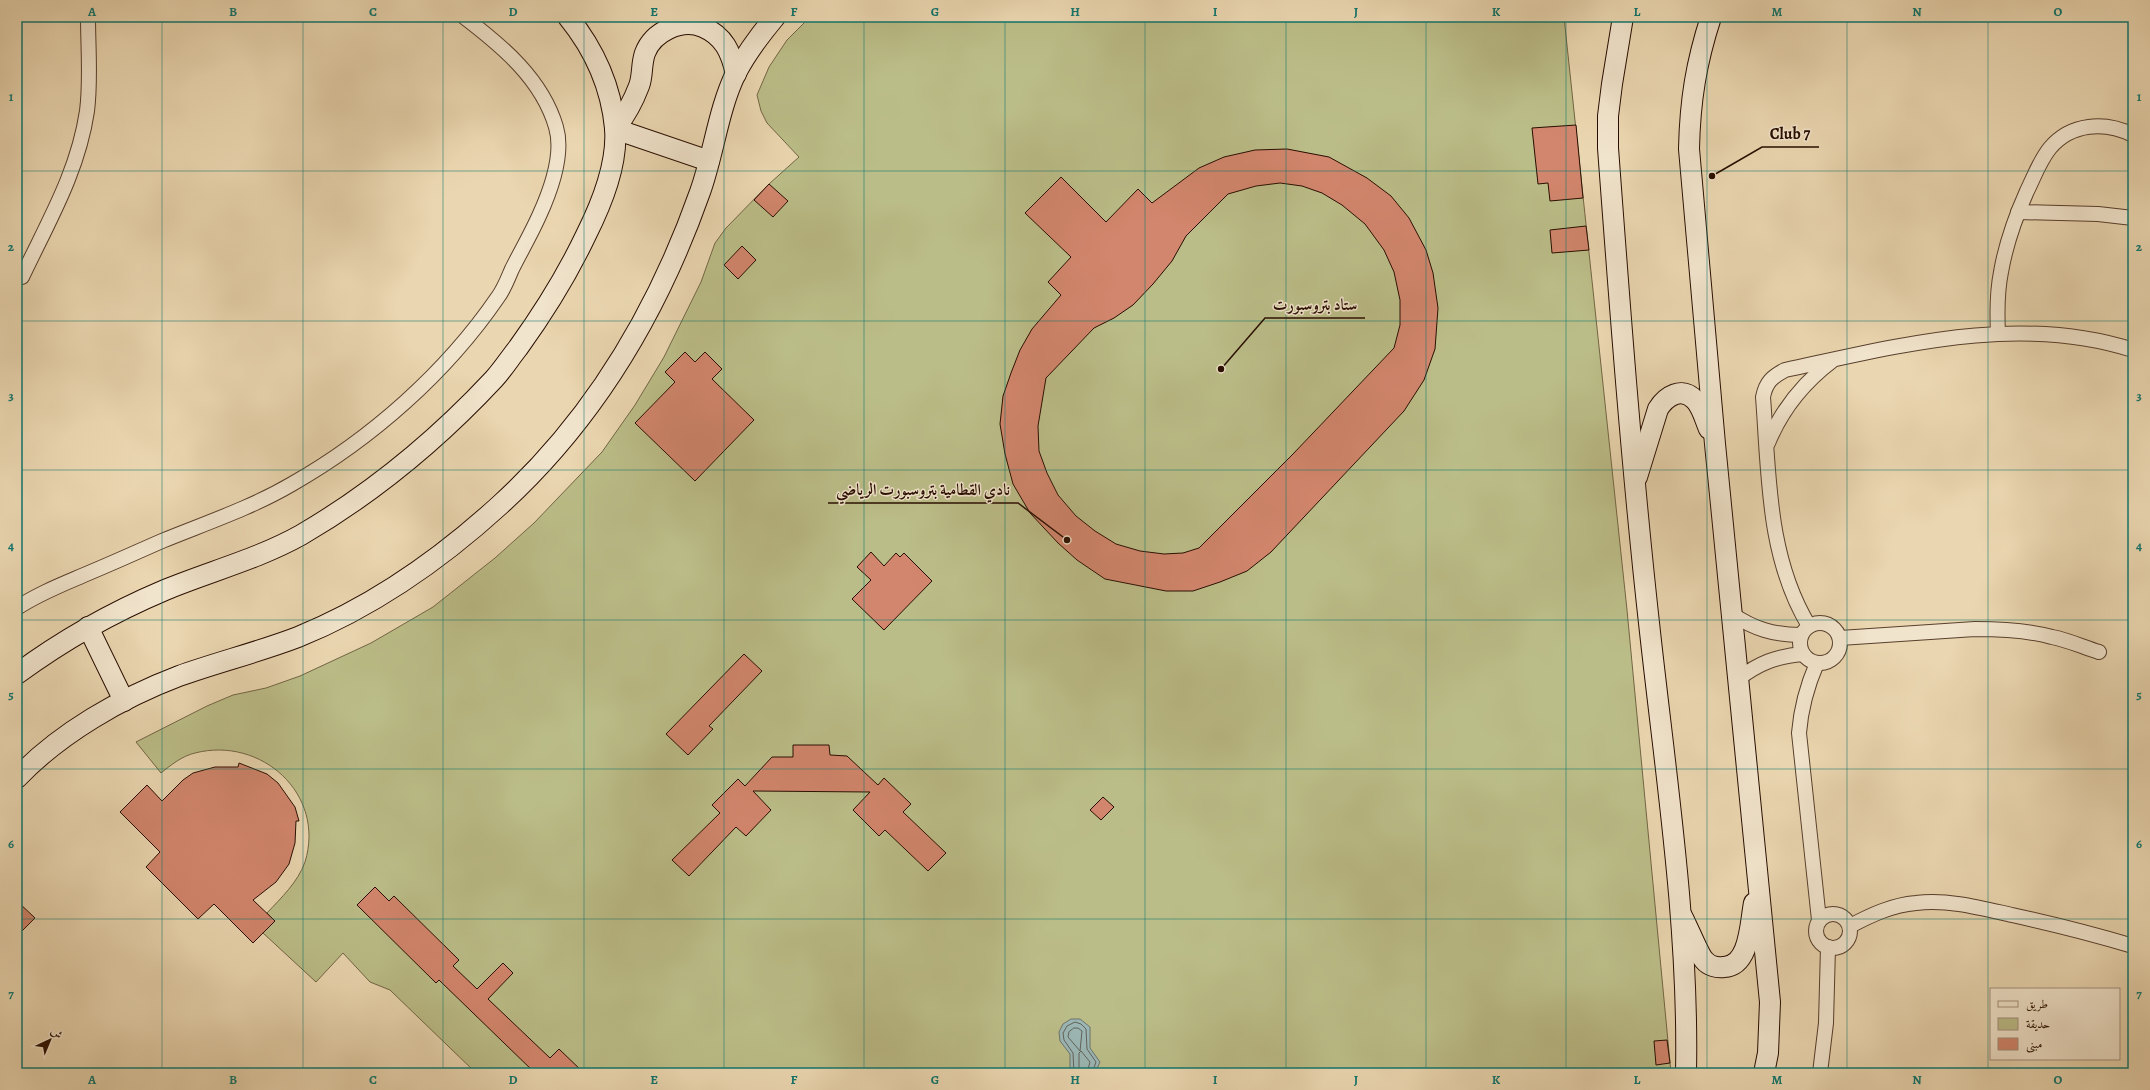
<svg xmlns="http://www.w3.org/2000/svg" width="2150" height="1090" viewBox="0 0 2150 1090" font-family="Alegreya,Amiri,serif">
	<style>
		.green { fill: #bbbd88; stroke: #726544 }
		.water { fill: #9bb7b5; stroke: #6d736d }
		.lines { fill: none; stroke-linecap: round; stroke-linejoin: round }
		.shore { stroke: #62625a; stroke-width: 1 }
		.building { fill: #d2866d; stroke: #280d00; fill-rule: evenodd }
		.street-casing { stroke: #583f2c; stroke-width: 16 }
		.secondary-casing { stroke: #280d00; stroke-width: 22 }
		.street { stroke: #f1e4cc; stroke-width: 14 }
		.secondary { stroke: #f1e4cc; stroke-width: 20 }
		.grid { fill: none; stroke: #0f766e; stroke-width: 1; stroke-opacity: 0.55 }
		.leader { fill: none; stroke: #280d00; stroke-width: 1.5 }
		.callout-dot { fill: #280d00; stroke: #f1e4cc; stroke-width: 1.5 }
		.callout-label { font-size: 16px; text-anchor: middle; font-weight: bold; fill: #280d00; stroke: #f1e4cc; stroke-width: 3; stroke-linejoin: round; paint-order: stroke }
		.neatline { fill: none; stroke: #0f766e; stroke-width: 1.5 }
		.grid-label { font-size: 13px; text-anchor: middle; font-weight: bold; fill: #0f766e }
	</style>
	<rect width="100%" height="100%" fill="#ead6b0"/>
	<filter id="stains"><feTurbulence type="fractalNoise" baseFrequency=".005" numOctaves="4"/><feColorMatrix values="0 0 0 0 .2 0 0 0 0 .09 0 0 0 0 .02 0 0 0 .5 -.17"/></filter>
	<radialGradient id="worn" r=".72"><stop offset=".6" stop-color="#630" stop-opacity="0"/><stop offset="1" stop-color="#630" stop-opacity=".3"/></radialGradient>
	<path class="green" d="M810,17H1564L1627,610L1671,1073H476L390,990L370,982L343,953L316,982L263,933L275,921L267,913C281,898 298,882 305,862C326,794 261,736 195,753C182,756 171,765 161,773L136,742L207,706L233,695L266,688L300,676L371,643L433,607L495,558L534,523L602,452L635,405L664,357L701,282L715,243L726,228L769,184L799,157L767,123L761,111L757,95L769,67L787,40Z"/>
	<path class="water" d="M1071,1019H1080L1090,1027V1048L1100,1062L1095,1073H1070V1054L1060,1041L1059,1032L1063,1024Z"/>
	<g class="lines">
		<g class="shore">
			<path d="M1074,1028H1078L1082,1031L1080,1051L1068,1037L1069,1032Z"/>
			<path d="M1074,1073L1073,1053L1064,1040L1063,1033L1067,1026L1075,1022L1081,1024L1086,1029L1087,1049L1096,1062L1092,1073"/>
			<path d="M1079,1073V1053L1081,1051L1090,1062L1087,1073"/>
		</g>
	</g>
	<g class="building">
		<path d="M1576,125L1583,198L1550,201L1548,183L1538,184L1532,128Z"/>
		<path d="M1287,149L1329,157L1367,178L1391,196L1409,218L1426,250L1433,273L1438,308L1435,349L1424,380L1404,411L1271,552L1247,571L1220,582L1193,591H1166L1105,579L1077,560L1058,543L1030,513L1013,484L1005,454L1000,424L1003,396L1011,373L1020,350L1032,329L1061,295L1048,282L1071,257L1025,213L1061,177L1106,222L1138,189L1152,203L1199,168L1224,157L1255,150ZM1280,183L1302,186L1322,193L1342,205L1365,224L1384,250L1394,272L1400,300V325L1394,348L1293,454L1199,548L1183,553L1164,554L1140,551L1116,544L1095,531L1076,516L1058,495L1047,473L1039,451L1038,426L1046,378L1094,328L1114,318L1133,305L1153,284L1172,261L1186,236L1228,194L1256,186Z"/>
		<path d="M769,184L788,201L773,217L754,200Z"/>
		<path d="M1586,226L1589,250L1552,253L1550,230Z"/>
		<path d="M742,246L756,260L738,279L724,265Z"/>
		<path d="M685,352L695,362L705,352L722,369L712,379L754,420L695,481L635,423L675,382L665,372Z"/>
		<path d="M871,552L884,566L896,553L900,557L904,553L932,581L884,630L852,599L871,580L857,567Z"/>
		<path d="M744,654L762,671L709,726L713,729L688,755L666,734Z"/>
		<path d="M793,745H829L830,755L847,756L878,785L884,778L911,804L903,812L946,853L928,871L885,830L879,836L853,810L870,792L753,791L771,810L746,836L736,827L689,876L672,860L720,813L712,805L738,779L745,786L772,757H793Z"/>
		<path d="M239,763L267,774L278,783L295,807L299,821H296L295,843L289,864L276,882L253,900L275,921L253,943L214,904L198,919L146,867L160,852L120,812L147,785L162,801L183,780L193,773L215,767H238Z"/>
		<path d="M1103,797L1114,807L1101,820L1090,810Z"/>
		<path d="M375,887L389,901L394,896L459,960L453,966L477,989L503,963L513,973L488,999L550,1058L559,1049L584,1073H535L439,980L436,983L357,905Z"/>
		<path d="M17,901L35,918L17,936Z"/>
		<path d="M1667,1040L1670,1063L1656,1065L1654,1041Z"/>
	</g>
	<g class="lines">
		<g class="street-casing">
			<g id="street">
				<path d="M2018,212L2098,214L2133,218"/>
				<path d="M22,277C48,222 78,172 87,111C91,80 88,48 88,17"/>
				<path d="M1998,333C1997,313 1997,292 2001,272C2006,243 2015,218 2027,191C2034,177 2040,160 2050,148C2071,123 2105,121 2133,135"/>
				<path d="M1768,443C1782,409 1803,383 1832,361"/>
				<path d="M17,608C39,593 66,583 91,572C115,562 139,551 162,541C206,523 251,508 292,484C371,439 446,373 498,297C504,289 508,278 512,269C521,251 531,234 539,216C550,192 564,154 556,127C542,79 502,46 464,17"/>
				<path d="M1732,614C1754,629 1774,635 1801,635"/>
				<circle cx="1820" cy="643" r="20"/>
				<path d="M1809,626C1767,557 1769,474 1763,397C1766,382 1772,377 1785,370C1898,346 2019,313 2133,350"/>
				<path d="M1840,638L1975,629C2001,629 2027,630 2052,637C2068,640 2083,647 2099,652"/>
				<path d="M1817,663C1807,686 1801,708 1799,733L1819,920"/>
				<path d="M1738,679C1759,663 1777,656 1803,654"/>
				<circle cx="1833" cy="931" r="17"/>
				<path d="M1850,926C1871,915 1892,905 1916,903C1948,899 1981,908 2012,915C2053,924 2093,934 2133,946"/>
				<path d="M1820,1073L1826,1023L1828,947"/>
			</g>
		</g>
		<g class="secondary-casing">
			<g id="secondary">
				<path d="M1623,17L1612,84L1608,116V148C1620,310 1632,471 1650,632C1666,778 1689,926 1686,1073"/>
				<path d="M1711,17C1696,63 1690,101 1689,149L1715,444L1770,1002L1768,1053L1764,1073"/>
				<path d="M709,161L615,129C625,116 633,102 639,86C643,76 641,64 645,53C653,32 681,18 703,27C724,36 731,52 736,74"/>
				<path d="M1637,477L1658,409C1666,396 1682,386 1695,400C1702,407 1705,420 1709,429"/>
				<path d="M88,627L124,701"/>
				<path d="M17,674C63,640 113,612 165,590C211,571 258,559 301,535C373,493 438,439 494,379C503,369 510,358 518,348C544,312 567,275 586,235C602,203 618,164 615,128C611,86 594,49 568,17"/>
				<path d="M17,778C60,733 121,698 179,676C218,662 259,652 298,637C372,607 442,558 501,504C594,419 658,311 700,192C714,153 718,110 736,73C747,52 760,35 775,17"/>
				<path d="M1682,916C1687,925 1699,955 1704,960C1709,966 1717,968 1724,967C1750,966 1750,923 1754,903"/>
			</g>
		</g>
		<use href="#street" class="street"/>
		<use href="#secondary" class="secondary"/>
	</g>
	<path class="grid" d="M162,17V1073M303,17V1073M443,17V1073M584,17V1073M724,17V1073M864,17V1073M1005,17V1073M1145,17V1073M1286,17V1073M1426,17V1073M1566,17V1073M1707,17V1073M1847,17V1073M1988,17V1073M17,171H2133M17,321H2133M17,470H2133M17,620H2133M17,769H2133M17,919H2133"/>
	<path class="leader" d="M1712 176L1762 147H1819M1221 369L1265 318H1365M1067 540L1018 503H828"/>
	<g class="callout-dot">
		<circle cx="1712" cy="176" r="4"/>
		<circle cx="1221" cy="369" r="4"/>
		<circle cx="1067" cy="540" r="4"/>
	</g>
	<g class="callout-label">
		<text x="1790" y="139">Club 7</text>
		<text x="1315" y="310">ستاد بتروسبورت</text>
		<text x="923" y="495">نادي القطامية بتروسبورت الرياضي</text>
	</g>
	<rect width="2150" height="1090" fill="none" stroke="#ead6b0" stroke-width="44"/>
	<rect x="1990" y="988" width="130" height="72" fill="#f1e4cc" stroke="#a18e7a"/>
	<rect x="1998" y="1001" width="20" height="6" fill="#f1e4cc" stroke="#a18e7a"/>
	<text x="2026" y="1008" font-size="12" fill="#280d00">طريق</text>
	<rect x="1998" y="1018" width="20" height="12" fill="#bbbd88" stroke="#a18e7a"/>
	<text x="2026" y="1028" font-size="12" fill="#280d00">حديقة</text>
	<rect x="1998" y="1038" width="20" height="12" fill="#d2866d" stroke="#a18e7a"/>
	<text x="2026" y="1048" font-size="12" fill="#280d00">مبنى</text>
	<g transform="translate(50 1040) rotate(44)" stroke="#f1e4cc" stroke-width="3" paint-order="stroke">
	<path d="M0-3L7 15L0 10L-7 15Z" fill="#280d00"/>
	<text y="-6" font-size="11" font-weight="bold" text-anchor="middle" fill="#280d00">ش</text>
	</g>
	<rect x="22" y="22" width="2106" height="1046" class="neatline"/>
	<g class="grid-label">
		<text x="92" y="16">A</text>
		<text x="233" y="16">B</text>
		<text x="373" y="16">C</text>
		<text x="513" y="16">D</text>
		<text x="654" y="16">E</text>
		<text x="794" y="16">F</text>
		<text x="935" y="16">G</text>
		<text x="1075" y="16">H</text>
		<text x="1215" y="16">I</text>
		<text x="1356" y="16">J</text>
		<text x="1496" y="16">K</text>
		<text x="1637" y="16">L</text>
		<text x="1777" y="16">M</text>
		<text x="1917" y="16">N</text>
		<text x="2058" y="16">O</text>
		<text x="11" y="101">1</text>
		<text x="2139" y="101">1</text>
		<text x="11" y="251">2</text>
		<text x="2139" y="251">2</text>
		<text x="11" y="400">3</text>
		<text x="2139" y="400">3</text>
		<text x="11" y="550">4</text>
		<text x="2139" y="550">4</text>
		<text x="11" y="699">5</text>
		<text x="2139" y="699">5</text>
		<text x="11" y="848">6</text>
		<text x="2139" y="848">6</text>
		<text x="11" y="998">7</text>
		<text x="2139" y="998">7</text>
		<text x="92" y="1084">A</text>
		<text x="233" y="1084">B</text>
		<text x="373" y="1084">C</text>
		<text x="513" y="1084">D</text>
		<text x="654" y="1084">E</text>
		<text x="794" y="1084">F</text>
		<text x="935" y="1084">G</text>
		<text x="1075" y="1084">H</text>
		<text x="1215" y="1084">I</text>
		<text x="1356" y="1084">J</text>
		<text x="1496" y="1084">K</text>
		<text x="1637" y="1084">L</text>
		<text x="1777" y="1084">M</text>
		<text x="1917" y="1084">N</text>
		<text x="2058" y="1084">O</text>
	</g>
	<rect width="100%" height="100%" filter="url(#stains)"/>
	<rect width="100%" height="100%" fill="url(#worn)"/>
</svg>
